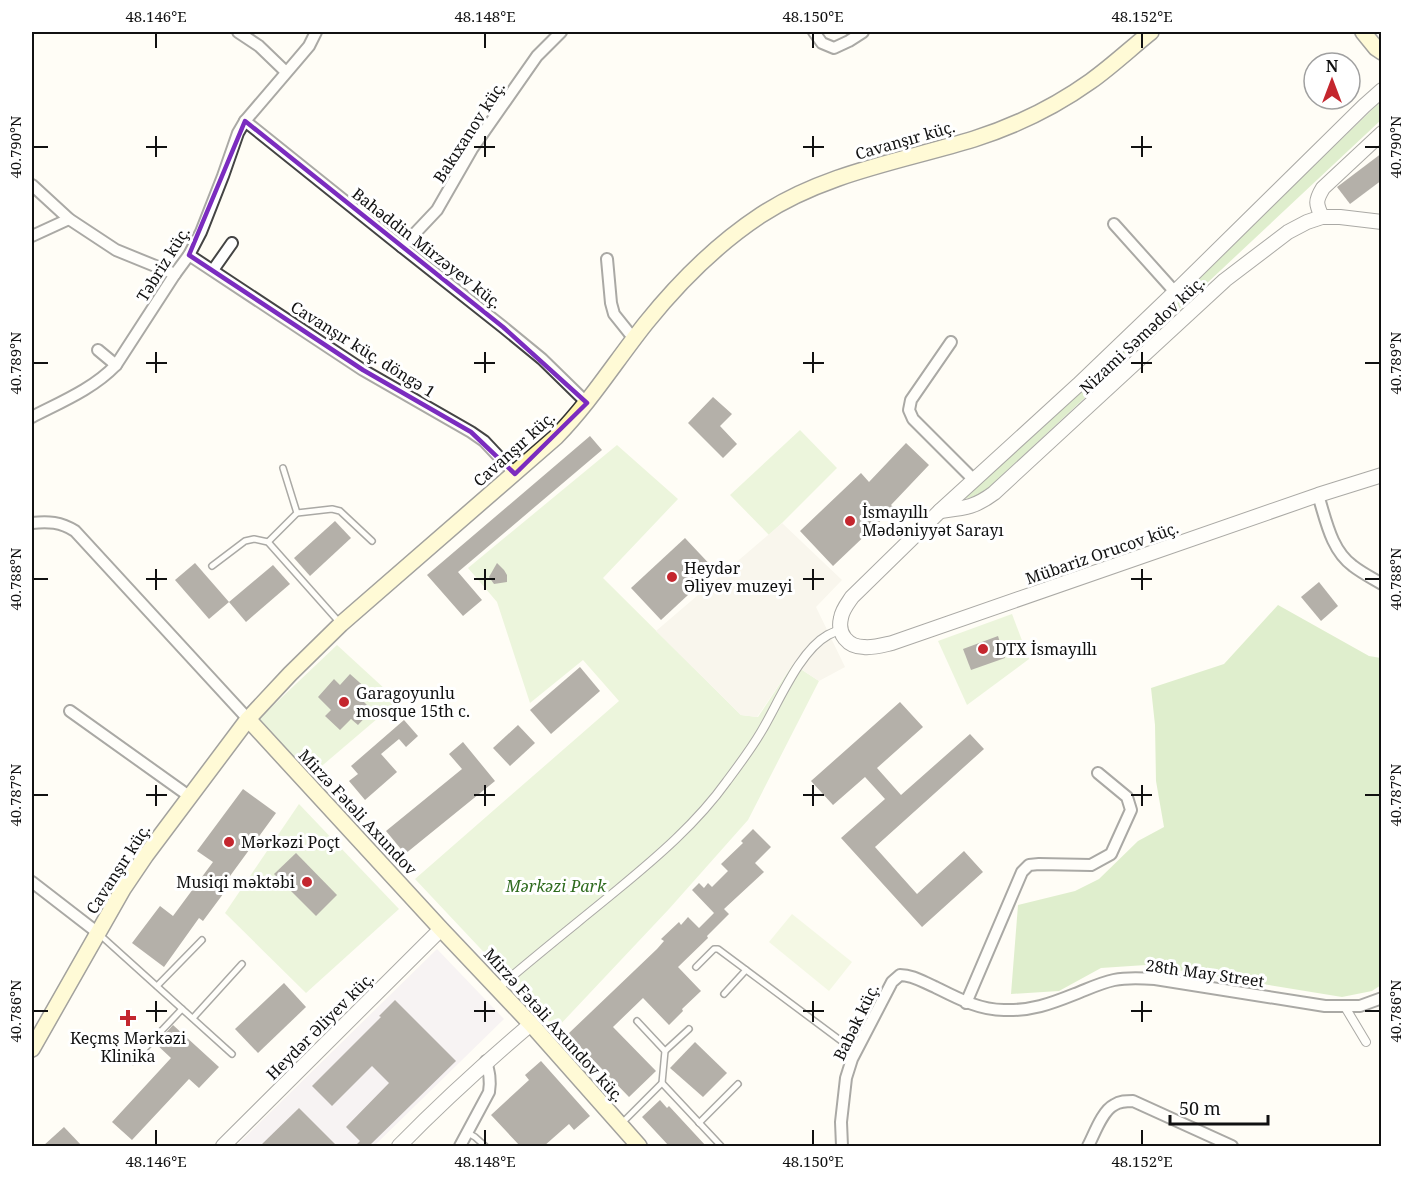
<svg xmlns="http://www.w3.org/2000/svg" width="1413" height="1178" viewBox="0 0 1413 1178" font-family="'Noto Serif',serif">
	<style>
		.industrial { fill: #eee6ef }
		.green { fill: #d5ebbd }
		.forest { fill: #b9dc9c }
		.pitch { fill: #e6f2cf }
		.plaza { fill: #f1ede2 }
		.building { fill: #5a524d }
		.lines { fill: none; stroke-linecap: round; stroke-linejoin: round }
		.service-casing { stroke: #444; stroke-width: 8 }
		.pedestrian-casing { stroke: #444; stroke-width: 10 }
		.minor-casing { stroke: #444; stroke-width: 14 }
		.tertiary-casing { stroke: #444; stroke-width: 16 }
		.secondary-casing { stroke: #333; stroke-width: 18 }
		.service { stroke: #fff; stroke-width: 5 }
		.pedestrian { stroke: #fff; stroke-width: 8 }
		.minor { stroke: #fff; stroke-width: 10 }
		.tertiary { stroke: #fff; stroke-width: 14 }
		.secondary { stroke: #fff6b0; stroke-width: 15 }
		.marked { fill: none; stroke: #7b2cbf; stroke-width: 4.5; stroke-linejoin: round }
		.ticks { fill: none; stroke: #111; stroke-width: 2 }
		.poi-dot { fill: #c4262e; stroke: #fff; stroke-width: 2 }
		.labels { text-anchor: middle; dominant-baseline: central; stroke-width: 6; stroke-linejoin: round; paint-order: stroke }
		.street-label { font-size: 16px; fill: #111; stroke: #fff }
		.poi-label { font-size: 16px; fill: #111; stroke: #fff; text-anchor: start }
		.park-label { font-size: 16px; font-style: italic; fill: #2f6b1f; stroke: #fff }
		.neatline { fill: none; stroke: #111; stroke-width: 2 }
		.ticks-label { font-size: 15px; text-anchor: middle; fill: #111 }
	</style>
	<rect width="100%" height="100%" fill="#fffdf5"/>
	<path class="industrial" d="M437,949L504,1019L374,1146H236Z"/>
	<g class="green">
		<path d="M800,430L837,468L782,523L769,535L730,495Z"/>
		<path d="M617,445L678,499L603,578L741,715L758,717L793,664L819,681L748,820L669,909L556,1029L415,879L619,701L583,660L530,703L497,602L468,568Z"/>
		<path d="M1012,614L1029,659L967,705L938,641Z"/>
		<path d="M337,645L398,701L310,776L259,719Z"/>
		<path d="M299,804L399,909L306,993L225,913Z"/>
	</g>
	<g class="forest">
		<path d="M1381,101V120L982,494L961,500L1081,390Z"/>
		<path d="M1278,605L1369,656L1381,658V985L1372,991L1342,997L1146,965L1101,968L1059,991L1011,994L1018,905L1075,891L1099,879L1138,841L1164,827L1156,781L1155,725L1151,688L1224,664Z"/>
	</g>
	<path class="pitch" d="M792,914L852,962L829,991L769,942Z"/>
	<path class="plaza" d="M782,523L842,580L816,607L845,667L819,681L793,664L757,717L741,715L656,631Z"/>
	<g class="building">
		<path d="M1382,153V180L1350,204L1337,187Z"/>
		<path d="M713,397L732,414L720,426L737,444L723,458L688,423Z"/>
		<path d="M590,436L602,450L458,572L482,600L463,616L427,575Z"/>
		<path d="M906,443L929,465L891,505L894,508L833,566L800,531L861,473L869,482Z"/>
		<path d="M335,521L351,538L310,576L294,558Z"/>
		<path d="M685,538L715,570L661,620L631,588Z"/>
		<path d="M195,563L229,602L209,619L175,580Z"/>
		<path d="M497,563L504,570L507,575V582L494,584L489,577Z"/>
		<path d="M273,565L290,584L246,622L229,602Z"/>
		<path d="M1319,582L1338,606L1321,621L1301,597Z"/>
		<path d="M998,636L1005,658L971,670L963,649Z"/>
		<path d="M580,667L600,691L551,734L530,710Z"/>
		<path d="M350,674L368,690L360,698L372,710L358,725L351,719L340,730L325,716L331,710L318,697L334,679L340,685Z"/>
		<path d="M900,702L923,727L877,768L901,795L970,734L984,749L875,847L917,894L964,851L983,872L922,927L841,838L885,799L865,777L833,805L811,781Z"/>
		<path d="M404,720L418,736L406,747L399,739L381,754L397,772L365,800L349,781L358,774L351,766Z"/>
		<path d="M518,725L535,743L510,766L493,748Z"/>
		<path d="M463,742L495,781L405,854L386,831L462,769L449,754Z"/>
		<path d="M243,789L276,813L222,887L226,890L203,921L199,918L164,967L132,943L160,906L173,916L213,862L197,851Z"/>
		<path d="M753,829L771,847L755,863L764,872L724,909L729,914L707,936L708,938L678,967L701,991L682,1009L683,1011L669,1025L643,998L613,1027L656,1071L629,1097L568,1034L657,949L664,941L661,939L679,922L681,925L688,917L699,928L714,913L692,890L699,883L704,888L708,883L712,887L728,871L721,864L743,843L741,841Z"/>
		<path d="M296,853L337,895L316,916L274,874Z"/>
		<path d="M284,983L306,1007L258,1053L235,1029Z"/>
		<path d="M395,1000L456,1061L369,1146H355L360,1141L346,1127L389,1083L372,1066L332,1106L312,1086L381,1017L379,1016Z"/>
		<path d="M173,1025L219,1067L199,1088L189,1079L132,1140L112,1122L171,1058L156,1044Z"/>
		<path d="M695,1042L727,1073L703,1097L670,1068Z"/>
		<path d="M541,1061L590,1116L574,1130L569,1124L544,1146H520L491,1115L529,1080L525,1075Z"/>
		<path d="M660,1100L667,1108L669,1106L706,1146H669L642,1117Z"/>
		<path d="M299,1108L337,1146H260Z"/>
		<path d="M64,1127L82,1146H43Z"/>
	</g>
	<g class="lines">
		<g class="service-casing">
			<g id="service">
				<path d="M297,513L332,509L340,511L372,541"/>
				<path d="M268,542L297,513L283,468"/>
				<path d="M212,566L245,541L254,539L268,542L340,623"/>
				<path d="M99,934L232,1054"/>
				<path d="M696,967L714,949H718L856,1052"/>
				<path d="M157,986L202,940"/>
				<path d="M724,994L746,970"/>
				<path d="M193,1018L242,964"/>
				<path d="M665,1051L689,1029"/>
				<path d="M133,1061L182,1009"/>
				<path d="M662,1083L721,1146"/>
				<path d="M699,1123L738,1084"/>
				<path d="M621,1124L662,1083L665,1051L637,1021"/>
				<path d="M468,1133L475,1137L485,1146"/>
			</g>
		</g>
		<g class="pedestrian-casing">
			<g id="pedestrian">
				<path d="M497,989C536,955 577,923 617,890C657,857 697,823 727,781C739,765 751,749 761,732C778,704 799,651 828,635C832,633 836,631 840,630"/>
				<path d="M1345,1007L1366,1042"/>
			</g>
		</g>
		<g class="minor-casing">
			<g id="minor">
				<path d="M238,32L259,46L286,72"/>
				<path d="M814,32L822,43L834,48L849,41L863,32"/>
				<path d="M245,121L402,247L503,327L542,359L587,403"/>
				<path d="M32,185L69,219L116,250L175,274"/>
				<path d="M1114,224L1175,292"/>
				<path d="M32,236L69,219"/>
				<path d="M402,247L437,210L472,149L537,56L561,32"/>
				<path d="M189,255L363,370L471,432L484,441L515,474"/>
				<path d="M607,259L611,303L614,314L634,339"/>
				<path d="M213,270L232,243"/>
				<path d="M951,342L911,400L909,410L913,419L974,480"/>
				<path d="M98,350L116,365"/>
				<path d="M32,417C61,402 93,389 116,365L175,274L189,255L201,232L223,176L238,133L245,121L298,59L309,46L316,32"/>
				<path d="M1318,495C1326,520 1331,550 1353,566C1362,573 1372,578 1382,584"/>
				<path d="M32,523C48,521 61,522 75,531L248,719"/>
				<path d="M70,711L189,796"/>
				<path d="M32,882L98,933"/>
				<path d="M966,1003L1022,872L1029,865L1039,864L1091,865L1111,854L1131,810L1127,797L1098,773"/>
				<path d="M460,1146L489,1092C491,1080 489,1072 486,1061"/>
				<path d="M842,1146L841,1122L846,1078L852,1059L892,982L900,975C913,975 923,982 935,987C957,998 979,1010 1004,1010C1031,1011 1050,1004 1075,994C1088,989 1100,983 1114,980C1128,977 1142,978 1155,979L1325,1006H1360L1382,998"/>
				<path d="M1088,1146C1094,1135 1102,1111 1114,1105C1120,1101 1126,1101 1133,1101L1232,1146"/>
			</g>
		</g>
		<g class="tertiary-casing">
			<g id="tertiary">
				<path d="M1382,90L1364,106L1175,292L1078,385L974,480L940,511L852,597C848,603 842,610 841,618C837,634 848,647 864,647C873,648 883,645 892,643L1318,495L1382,475"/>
				<path d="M1322,217C1316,204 1315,201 1323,188L1382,133"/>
				<path d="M940,511C964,508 974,508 994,493L1225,280L1288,232L1307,222L1322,217H1340L1382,222"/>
				<path d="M223,1146L441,929"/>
				<path d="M399,1146C441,1103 485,1063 531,1024"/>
			</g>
		</g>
		<g class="secondary-casing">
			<g id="secondary">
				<path d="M1363,32L1376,48L1382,52"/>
				<path d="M248,719L441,929L531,1024L639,1146"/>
				<path d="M32,1049L123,889L146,855L248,719L290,674L341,624L556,437C591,401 615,362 646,323C679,282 717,244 761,215C825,173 902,161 974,139C1015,126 1056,106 1091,81C1112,66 1131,48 1151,32"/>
			</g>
		</g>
		<use href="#service" class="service"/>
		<use href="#pedestrian" class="pedestrian"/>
		<use href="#minor" class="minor"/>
		<use href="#tertiary" class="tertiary"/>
		<use href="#secondary" class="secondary"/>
	</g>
	<path d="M0 0H1413V1178H0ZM245,121L503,327L587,403L515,474L471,432L363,370L189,255Z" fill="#fffdf5" fill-opacity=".55" fill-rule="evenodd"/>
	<path class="marked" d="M245,121L503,327L587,403L515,474L471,432L363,370L189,255Z"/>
	<path class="ticks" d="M156,33V48M485,33V48M813,33V48M1142,33V48M156,136V157M485,136V157M813,136V157M1142,136V157M33,147H48M146,147H167M474,147H495M803,147H824M1131,147H1152M1365,147H1380M156,352V373M485,352V373M813,352V373M1142,352V373M33,363H48M146,363H167M474,363H495M803,363H824M1131,363H1152M1365,363H1380M156,569V590M485,569V590M813,569V590M1142,569V590M33,579H48M146,579H167M474,579H495M803,579H824M1131,579H1152M1365,579H1380M156,785V806M485,785V806M813,785V806M1142,785V806M33,795H48M146,795H167M474,795H495M803,795H824M1131,795H1152M1365,795H1380M156,1001V1022M485,1001V1022M813,1001V1022M1142,1001V1022M33,1011H48M146,1011H167M474,1011H495M803,1011H824M1131,1011H1152M1365,1011H1380M156,1130V1145M485,1130V1145M813,1130V1145M1142,1130V1145"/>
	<g class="poi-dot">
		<circle cx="850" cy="521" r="6"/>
		<circle cx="672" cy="577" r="6"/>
		<circle cx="983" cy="649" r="6"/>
		<circle cx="344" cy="702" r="6"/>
		<circle cx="229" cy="842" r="6"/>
		<circle cx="307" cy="882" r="6"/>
		<path d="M125 1009h6v6h6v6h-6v6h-6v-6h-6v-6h6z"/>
	</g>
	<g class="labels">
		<g class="street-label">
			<text transform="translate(469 132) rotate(-57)">Bakıxanov küç.</text>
			<text transform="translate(905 140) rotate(-16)">Cavanşır küç.</text>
			<text transform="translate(427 248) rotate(38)">Bahəddin Mirzəyev küç.</text>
			<text transform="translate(163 264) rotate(-58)">Təbriz küç.</text>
			<text transform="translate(1142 335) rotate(-43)">Nizami Səmədov küç.</text>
			<text transform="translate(363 349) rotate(32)">Cavanşır küç. döngə 1</text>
			<text transform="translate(514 449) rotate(-42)">Cavanşır küç.</text>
			<text transform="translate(1102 553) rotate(-19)">Mübariz Orucov küç.</text>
			<text transform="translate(358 812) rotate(47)">Mirzə Fətəli Axundov</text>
			<text transform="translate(118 869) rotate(-57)">Cavanşır küç.</text>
			<text transform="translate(1205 973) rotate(8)">28th May Street</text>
			<text transform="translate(856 1022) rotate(-64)">Babək küç.</text>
			<text transform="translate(554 1025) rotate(48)">Mirzə Fətəli Axundov küç.</text>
			<text transform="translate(320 1026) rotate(-45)">Heydər Əliyev küç.</text>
		</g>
		<g class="poi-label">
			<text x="862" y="512">İsmayıllı<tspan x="862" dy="18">Mədəniyyət Sarayı</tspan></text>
			<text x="684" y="568">Heydər<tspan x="684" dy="18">Əliyev muzeyi</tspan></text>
			<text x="995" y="649">DTX İsmayıllı</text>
			<text x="356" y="693">Garagoyunlu<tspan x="356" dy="18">mosque 15th c.</tspan></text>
			<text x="241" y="842">Mərkəzi Poçt</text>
			<text x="295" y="882" text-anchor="end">Musiqi məktəbi</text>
			<text x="128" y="1038" text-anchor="middle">Keçmş Mərkəzi<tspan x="128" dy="18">Klinika</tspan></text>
		</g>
		<g class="park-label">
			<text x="556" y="886">Mərkəzi Park</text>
		</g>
	</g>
	<rect width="1413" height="1178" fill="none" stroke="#ffffff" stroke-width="66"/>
	<g transform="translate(1332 81)"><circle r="28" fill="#ffffff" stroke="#a0a0a0" stroke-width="1.5"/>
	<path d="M0-4.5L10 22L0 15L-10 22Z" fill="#c4262e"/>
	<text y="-9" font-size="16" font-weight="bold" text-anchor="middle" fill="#111111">N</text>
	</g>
	<path d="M1170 1115v9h98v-9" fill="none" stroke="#111111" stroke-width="3"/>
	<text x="1179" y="1115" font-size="18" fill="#111111" stroke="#ffffff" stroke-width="4.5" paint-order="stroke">50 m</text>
	<rect x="33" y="33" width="1347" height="1112" class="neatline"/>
	<g class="ticks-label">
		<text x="156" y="22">48.146°E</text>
		<text x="485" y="22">48.148°E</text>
		<text x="813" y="22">48.150°E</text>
		<text x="1142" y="22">48.152°E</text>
		<text transform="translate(16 147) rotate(-90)" y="5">40.790°N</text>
		<text transform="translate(1396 147) rotate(-90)" y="5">40.790°N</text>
		<text transform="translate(16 363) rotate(-90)" y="5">40.789°N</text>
		<text transform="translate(1396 363) rotate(-90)" y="5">40.789°N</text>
		<text transform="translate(16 579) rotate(-90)" y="5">40.788°N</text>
		<text transform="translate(1396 579) rotate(-90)" y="5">40.788°N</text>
		<text transform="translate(16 795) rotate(-90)" y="5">40.787°N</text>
		<text transform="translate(1396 795) rotate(-90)" y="5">40.787°N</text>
		<text transform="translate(16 1011) rotate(-90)" y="5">40.786°N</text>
		<text transform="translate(1396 1011) rotate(-90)" y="5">40.786°N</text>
		<text x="156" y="1167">48.146°E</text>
		<text x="485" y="1167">48.148°E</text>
		<text x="813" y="1167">48.150°E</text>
		<text x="1142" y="1167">48.152°E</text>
	</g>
</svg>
